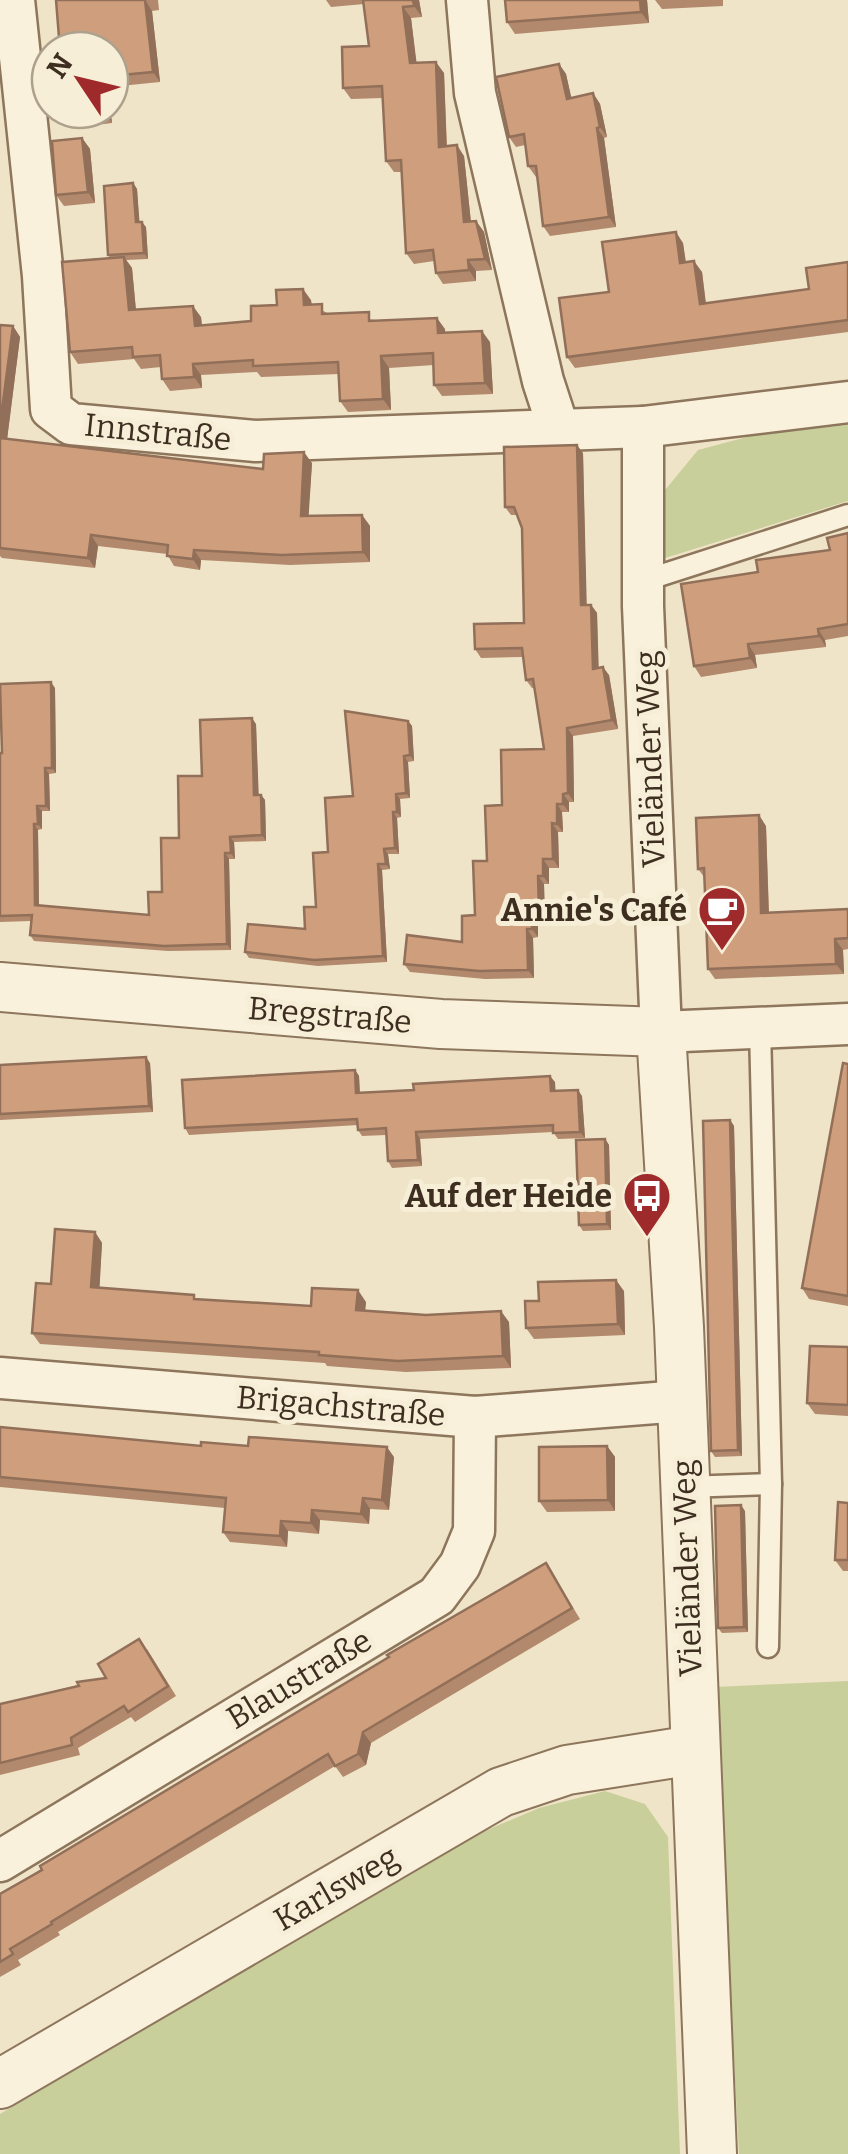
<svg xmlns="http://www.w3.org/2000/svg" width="848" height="2154" viewBox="0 0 848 2154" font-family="Bitter,serif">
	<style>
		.green { fill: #c9cf9b }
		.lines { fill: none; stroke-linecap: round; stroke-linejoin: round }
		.service-casing { stroke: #8d765c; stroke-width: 25 }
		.minor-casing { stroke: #8d765c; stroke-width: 45 }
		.tertiary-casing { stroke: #8d765c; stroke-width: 52 }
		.service { stroke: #faf1dc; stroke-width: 20 }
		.minor { stroke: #faf1dc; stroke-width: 40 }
		.tertiary { stroke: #faf1dc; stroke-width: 48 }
		.wall { fill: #b2896c }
		.shaded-wall { fill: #916f58 }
		.building { fill: #cf9f7d; stroke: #916f58; stroke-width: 2.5 }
		.labels { text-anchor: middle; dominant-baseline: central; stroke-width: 10; stroke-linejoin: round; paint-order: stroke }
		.street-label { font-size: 32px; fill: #3d2e20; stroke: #f7eed8 }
		.poi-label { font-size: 32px; font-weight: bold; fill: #3d2e20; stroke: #f7eed8; text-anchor: end }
	</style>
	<rect width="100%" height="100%" fill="#f0e4c8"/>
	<g class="green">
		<path d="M848,425V501L662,559L665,490L698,450L758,434Z"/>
		<path d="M848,1681V2154H739L714,1687Z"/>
		<path d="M605,1791L645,1804L668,1837L680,2154H0V2114L480,1833L539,1808Z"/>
	</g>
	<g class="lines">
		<g class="service-casing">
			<g id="service">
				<path d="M643,581L848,515"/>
				<path d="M760,1028L771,1484L768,1647"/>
				<path d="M685,1487L771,1484"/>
			</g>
		</g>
		<g class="minor-casing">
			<g id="minor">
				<path d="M14,0L43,276L51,409L71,424L256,441L643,427L848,402"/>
				<path d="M467,0L475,93L543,381L559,430"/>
				<path d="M643,427V606L661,1032L848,1024"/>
				<path d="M0,1378L475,1417L681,1401"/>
				<path d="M0,1861L437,1596L460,1565L474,1531L475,1417"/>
			</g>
		</g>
		<g class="tertiary-casing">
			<g id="tertiary">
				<path d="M0,987L441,1024L661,1032L679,1327L712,2154"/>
				<path d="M0,2084L501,1792L567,1770L694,1750"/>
			</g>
		</g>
		<use href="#service" class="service"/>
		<use href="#minor" class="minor"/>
		<use href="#tertiary" class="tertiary"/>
	</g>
	<g class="wall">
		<path d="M56,0H158L159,10L152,11L160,82L110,87V50Z"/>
		<path d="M326,0H419L422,17L411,18L416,63L444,73L447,146L464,156L471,222L476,221L484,232L492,270L476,271V281L443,284L436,273L434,261L414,264L406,253L401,172H394L386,161L383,98L351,99L343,88L369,46L364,4L331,7Z"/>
		<path d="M647,0L649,23L515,34L507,22Z"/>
		<path d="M655,0H723V6L662,9Z"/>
		<path d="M559,64L566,74L571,98L593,93L600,104L607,137L604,138L616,227L550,236L543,226L537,176L536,177L528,166L525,145L516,147L509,137Z"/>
		<path d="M110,110L112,123L73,128L65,117Z"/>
		<path d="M82,138L90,149L95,203L64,206L56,195Z"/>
		<path d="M133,183L137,189L139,222L146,227L148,259L126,260L132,268L136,310L201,317L202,325L251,321L277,305L311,300L312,305L329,314L445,329V333L490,342L493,394L442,396L434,385V365L389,368L391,410L348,412L340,401L339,374L261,377L257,372L201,375L202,388L170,391L162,379L161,367L141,369L134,359L78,364L70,352L110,258L108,255Z"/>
		<path d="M683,243L686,262L702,272L706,303L809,289L848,262V332L575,368L567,357L609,292Z"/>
		<path d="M0,325L13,326L20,337L7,439L263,469L312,463L308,516L362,515L370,526V562L290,565L201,560L200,570L174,566L167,554L98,546L95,568L2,558L0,556Z"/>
		<path d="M583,453L586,605H591L597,613L598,668L609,675L618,729L573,736L574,802H569V812H562L563,832H558L559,868H549V884H544L545,922L538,923V937L533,938L534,978L485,979L410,972L404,964L462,942L475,915L502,805L544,749L534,688H532L526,680L523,657L481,658L475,649L524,623L522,528L517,515H511L505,507Z"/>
		<path d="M848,533V636L825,640L826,647L755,655L757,668L701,677L694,666L758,572L830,550Z"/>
		<path d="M55,688L56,773L49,774L50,811H42V829L38,830L39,906L149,915L162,892L179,838L202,776L256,724L258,795H261L265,800L266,841L234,842L235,859H229L231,950L168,951L34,941L30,935L31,921L0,922V753Z"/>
		<path d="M408,721L412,726L414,761L408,762L410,798L400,799L401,817L397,818L399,854H388L390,869L382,870L387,962L318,966L249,958L245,952L305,929L316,907L328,852L353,796Z"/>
		<path d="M766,826L769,912L848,909V949L843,950L844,974L715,979L708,969L705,878L698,869Z"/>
		<path d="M150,1063L153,1112L0,1120V1065Z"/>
		<path d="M848,1064V1306L809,1299L802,1288Z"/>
		<path d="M355,1070L359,1076L360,1093L555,1082V1091L582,1096L585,1138L558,1139L553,1132L420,1139L422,1166L392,1168L388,1161L386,1135L362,1136L358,1130V1125L189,1135L185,1128Z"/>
		<path d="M730,1120L734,1126L742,1456L715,1457L711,1451Z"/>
		<path d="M605,1139L609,1145L611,1230L583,1231L579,1225Z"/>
		<path d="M95,1232L102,1243L99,1288L197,1300L311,1306L366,1302L365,1311L509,1322L511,1368L406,1372L327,1366L325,1363L40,1344L32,1333L51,1284Z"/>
		<path d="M624,1291L625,1335L534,1339L526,1328Z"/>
		<path d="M848,1347V1416L815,1414L807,1403Z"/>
		<path d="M0,1427L201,1446L394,1457L389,1510L370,1509L369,1524L320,1520L319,1534L288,1531L287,1547L230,1542L223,1532L225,1508L0,1487Z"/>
		<path d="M607,1446L615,1457V1511L547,1512L539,1501Z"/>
		<path d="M848,1503V1571H843L835,1560Z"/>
		<path d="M745,1511L748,1632L722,1633L718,1628Z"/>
		<path d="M546,1563L580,1619L371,1743L366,1765L343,1777L335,1766L58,1932L60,1935L18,1960L21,1965L0,1977V1894Z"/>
		<path d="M147,1649L176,1696L135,1722L131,1717L78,1748L80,1755L0,1775V1704L106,1678Z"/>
	</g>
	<g class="shaded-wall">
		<path d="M145,0L152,11L160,82L153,72Z"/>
		<path d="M413,0H419L422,17L414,6Z"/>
		<path d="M640,0H647L649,23L641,12Z"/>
		<path d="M403,7L411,18L418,74L410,63Z"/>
		<path d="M436,62L444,73L447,158L439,147Z"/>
		<path d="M559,64L566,74L574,109L567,99Z"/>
		<path d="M593,93L600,104L607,137L600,127Z"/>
		<path d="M110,106L112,123L104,110H110Z"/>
		<path d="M597,128L604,138L616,227L609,217Z"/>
		<path d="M82,138L90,149L95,203L88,192Z"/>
		<path d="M457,145L464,156L472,233L464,222Z"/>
		<path d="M133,183L137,189L140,228L136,222Z"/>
		<path d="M476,221L484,232L492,270L485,259Z"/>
		<path d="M142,222L146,227L148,259L144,253Z"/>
		<path d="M676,232L683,243L687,273L680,263Z"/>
		<path d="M124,257L132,268L137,322L129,310Z"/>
		<path d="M468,260L476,271V281L469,270Z"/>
		<path d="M694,261L702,272L707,315L700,304Z"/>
		<path d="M303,289L311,300L312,317L304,305Z"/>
		<path d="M193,306L201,317L203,337L195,326Z"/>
		<path d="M437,318L445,329L446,344L438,333Z"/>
		<path d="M13,326L20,337L6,448L0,440V425Z"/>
		<path d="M482,331L490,342L493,394L485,383Z"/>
		<path d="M381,356L389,368L391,410L383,399Z"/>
		<path d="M193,364L201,375L202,388L194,377Z"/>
		<path d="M577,445L583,453L587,614L581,605Z"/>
		<path d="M304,452L312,463L308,526L301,516Z"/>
		<path d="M362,515L370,526V562L363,552Z"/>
		<path d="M91,535L98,546L95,568L88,558Z"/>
		<path d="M194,550L201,560L200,570L193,559Z"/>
		<path d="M591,605L597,613L599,677L593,669Z"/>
		<path d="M818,629L825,640L826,647L819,636Z"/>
		<path d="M748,644L755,655L757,668L750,658Z"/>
		<path d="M603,667L609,675L618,729L612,720Z"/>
		<path d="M51,682L55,688L56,773L52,768Z"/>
		<path d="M252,718L256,724L259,801L254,795Z"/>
		<path d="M408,721L412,726L414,761L410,755Z"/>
		<path d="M567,728L573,736L574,802L568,793Z"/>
		<path d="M404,756L408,762L410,798L406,793Z"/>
		<path d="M45,768L49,774L50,811L46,806Z"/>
		<path d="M396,794L400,799L401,817L397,812Z"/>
		<path d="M563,794L569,802V812L563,804Z"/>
		<path d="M261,795L265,800L266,841L262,835Z"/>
		<path d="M557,804L562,812L563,832L557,824Z"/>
		<path d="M37,806L42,811V829L38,824Z"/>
		<path d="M393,812L397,818L399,854L395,848Z"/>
		<path d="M759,815L766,826L769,923L761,913Z"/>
		<path d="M552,823L558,832L559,868L553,859Z"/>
		<path d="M34,824L38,830L39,911L35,905Z"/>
		<path d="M230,837L234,842L235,859L231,853Z"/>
		<path d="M384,849L388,854L390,869L386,864Z"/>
		<path d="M225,853L229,859L231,950L227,944Z"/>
		<path d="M543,859L549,868V884L543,876Z"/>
		<path d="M378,864L382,870L387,962L383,956Z"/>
		<path d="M538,876L544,884L545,922L539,914Z"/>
		<path d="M532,914L538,923V937L532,929Z"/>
		<path d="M527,929L533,938L534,978L528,970Z"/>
		<path d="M835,939L843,950L844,974L836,964Z"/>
		<path d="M146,1057L150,1063L153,1112L149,1106Z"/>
		<path d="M355,1070L359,1076L360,1100L356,1093Z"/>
		<path d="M550,1076L555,1082L556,1098L551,1091Z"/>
		<path d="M578,1090L582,1096L585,1138L580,1132Z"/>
		<path d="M730,1120L734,1126L742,1456L738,1450Z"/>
		<path d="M416,1132L420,1139L422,1166L418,1160Z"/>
		<path d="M605,1139L609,1145L611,1230L607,1224Z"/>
		<path d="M95,1232L102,1243L99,1298L91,1287Z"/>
		<path d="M616,1280L624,1291L625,1335L618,1324Z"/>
		<path d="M358,1290L366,1302L364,1321L356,1310Z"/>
		<path d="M501,1311L509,1322L511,1368L503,1356Z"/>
		<path d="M607,1446L615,1457V1511L608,1500Z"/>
		<path d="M387,1447L394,1457L389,1510L382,1500Z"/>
		<path d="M363,1498L370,1509L369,1524L361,1514Z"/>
		<path d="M741,1505L745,1511L748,1632L744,1627Z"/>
		<path d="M312,1510L320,1520L319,1534L311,1523Z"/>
		<path d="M281,1521L288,1531L287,1547L280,1536Z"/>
		<path d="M363,1732L371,1743L366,1765L358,1754Z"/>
	</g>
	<g class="building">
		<path d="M56,0H145L153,72L110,76V50H60Z"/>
		<path d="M363,0H413L414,6L403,7L410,63L436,62L439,147L457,145L464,222L476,221L485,259L468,260L469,270L436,273L433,250L406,253L401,160L386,161L382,86L343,88L342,47L369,46Z"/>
		<path d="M505,0H640L641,12L507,22Z"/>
		<path d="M559,64L567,99L593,93L600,127L597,128L609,217L543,226L536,166H528L524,134L509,137L496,77Z"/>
		<path d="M64,110H104V112L65,117Z"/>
		<path d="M82,138L88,192L56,195L52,141Z"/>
		<path d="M133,183L136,222H142L144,253L108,255L104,186Z"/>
		<path d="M676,232L680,263L694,261L700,304L809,289L806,268L848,262V320L567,357L559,298L609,292L602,242Z"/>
		<path d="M124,257L129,310L193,306L195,326L251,321V306L277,305L276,290L303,289L304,305L322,304V314L369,312V321L437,318L438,333L482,331L485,383L434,385L433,353L381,356L383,399L340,401L338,362L253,366V360L193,364L194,377L162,379L160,355L133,357L132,347L70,352L62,262Z"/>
		<path d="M0,325L13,326L0,425Z"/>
		<path d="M0,438L263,469L264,454L304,452L301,516L362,515L363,552L282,555L194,550L193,559L167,556L168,545L91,535L88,558L0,548Z"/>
		<path d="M577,445L581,605H591L593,669L603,667L612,720L567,728L568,793L563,794V804H557V824L552,823L553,859H543V876H538L539,914H532V929H527L528,970L479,971L404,964L407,935L462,942V916L475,915L473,861H487L485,806L502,805L501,750L544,749L533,679L526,680L522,648L475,649L474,624L524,623L522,528L514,507H505L504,447Z"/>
		<path d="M848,533V624L818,629L819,636L748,644L750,658L694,666L681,584L758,572L756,560L830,550L827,538Z"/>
		<path d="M51,682L52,768H45L46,806H37L38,824H34L35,905L149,915L148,892H162L161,838H179L178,776H202L200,720L252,718L254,795H261L262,835L230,837L231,853H225L227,944L164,946L30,935L32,915L0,916V753H2L0,684Z"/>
		<path d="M345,711L408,721L410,755L404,756L406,793L396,794L397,812H393L395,848L384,849L386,864H378L383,956L314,960L245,952L248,924L305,929L304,907H316L313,853L328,852L325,798L353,796Z"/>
		<path d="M759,815L761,913L848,909V938L835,939L836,964L708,969L704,868L698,869L696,818Z"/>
		<path d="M146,1057L149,1106L0,1114V1065Z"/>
		<path d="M843,1063L848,1064V1296L802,1288Z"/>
		<path d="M355,1070L356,1093L414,1090L413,1084L550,1076L551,1091L578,1090L580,1132L553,1133V1125L416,1132L418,1160L388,1161L386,1128L358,1130L357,1119L185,1128L182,1080Z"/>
		<path d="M730,1120L738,1450L711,1451L703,1121Z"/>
		<path d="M605,1139L607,1224L579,1225L576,1140Z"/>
		<path d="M55,1229L95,1232L91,1287L194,1295V1299L311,1306L312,1288L358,1290L356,1310L426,1315L501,1311L503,1356L398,1361L319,1355V1352L32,1333L36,1283L51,1284Z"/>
		<path d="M616,1280L618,1324L526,1328L525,1301H539L538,1282Z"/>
		<path d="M810,1346L848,1347V1405L807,1403Z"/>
		<path d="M0,1427L201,1446V1442L248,1446L249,1437L387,1447L382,1500L363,1498L361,1514L312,1510L311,1523L281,1521L280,1536L223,1532L226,1498L0,1477Z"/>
		<path d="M607,1446L608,1500L539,1501V1447Z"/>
		<path d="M838,1502L848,1503V1560H835Z"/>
		<path d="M741,1505L744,1627L718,1628L715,1506Z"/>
		<path d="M546,1563L572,1608L363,1732L358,1754L335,1766L328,1754L51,1922L52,1924L10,1949L13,1954L0,1962V1894L42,1870L40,1866L389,1657L387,1655Z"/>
		<path d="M139,1639L168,1686L128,1712L124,1706L71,1738L72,1745L0,1763V1704L79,1686L77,1682L106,1678L98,1664Z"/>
	</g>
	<defs>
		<g id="cafe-pin" transform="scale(2.5)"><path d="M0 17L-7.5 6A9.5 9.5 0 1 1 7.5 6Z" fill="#9e2a2b" stroke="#f7eed8"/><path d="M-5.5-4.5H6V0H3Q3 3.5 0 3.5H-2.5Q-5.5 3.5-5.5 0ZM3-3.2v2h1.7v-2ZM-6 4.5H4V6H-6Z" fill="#fff"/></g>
		<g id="bus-pin" transform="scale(2.5)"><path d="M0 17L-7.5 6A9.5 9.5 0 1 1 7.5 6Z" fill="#9e2a2b" stroke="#f7eed8"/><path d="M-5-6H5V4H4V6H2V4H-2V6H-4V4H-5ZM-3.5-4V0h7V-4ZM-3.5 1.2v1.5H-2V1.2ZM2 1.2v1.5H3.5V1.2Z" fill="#fff"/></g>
	</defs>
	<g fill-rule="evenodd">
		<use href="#cafe-pin" x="722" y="910"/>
		<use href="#bus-pin" x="647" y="1196"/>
	</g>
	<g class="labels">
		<g class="street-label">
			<text transform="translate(158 432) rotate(6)">Innstraße</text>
			<text transform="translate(650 759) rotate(-92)">Vieländer Weg</text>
			<text transform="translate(330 1015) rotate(5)">Bregstraße</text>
			<text transform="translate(341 1406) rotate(5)">Brigachstraße</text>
			<text transform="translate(687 1568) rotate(-92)">Vieländer Weg</text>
			<text transform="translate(299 1679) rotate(-31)">Blaustraße</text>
			<text transform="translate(336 1888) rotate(-30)">Karlsweg</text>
		</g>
		<g class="poi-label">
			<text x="687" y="910">Annie's Café</text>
			<text x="612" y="1196">Auf der Heide</text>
		</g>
	</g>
	<g transform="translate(80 80) rotate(305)"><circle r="48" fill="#f7eed8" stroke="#ada18e" stroke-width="2.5"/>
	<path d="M0-8L18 38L0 25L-18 38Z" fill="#9e2a2b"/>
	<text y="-15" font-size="28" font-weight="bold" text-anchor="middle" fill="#3d2e20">N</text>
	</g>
</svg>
